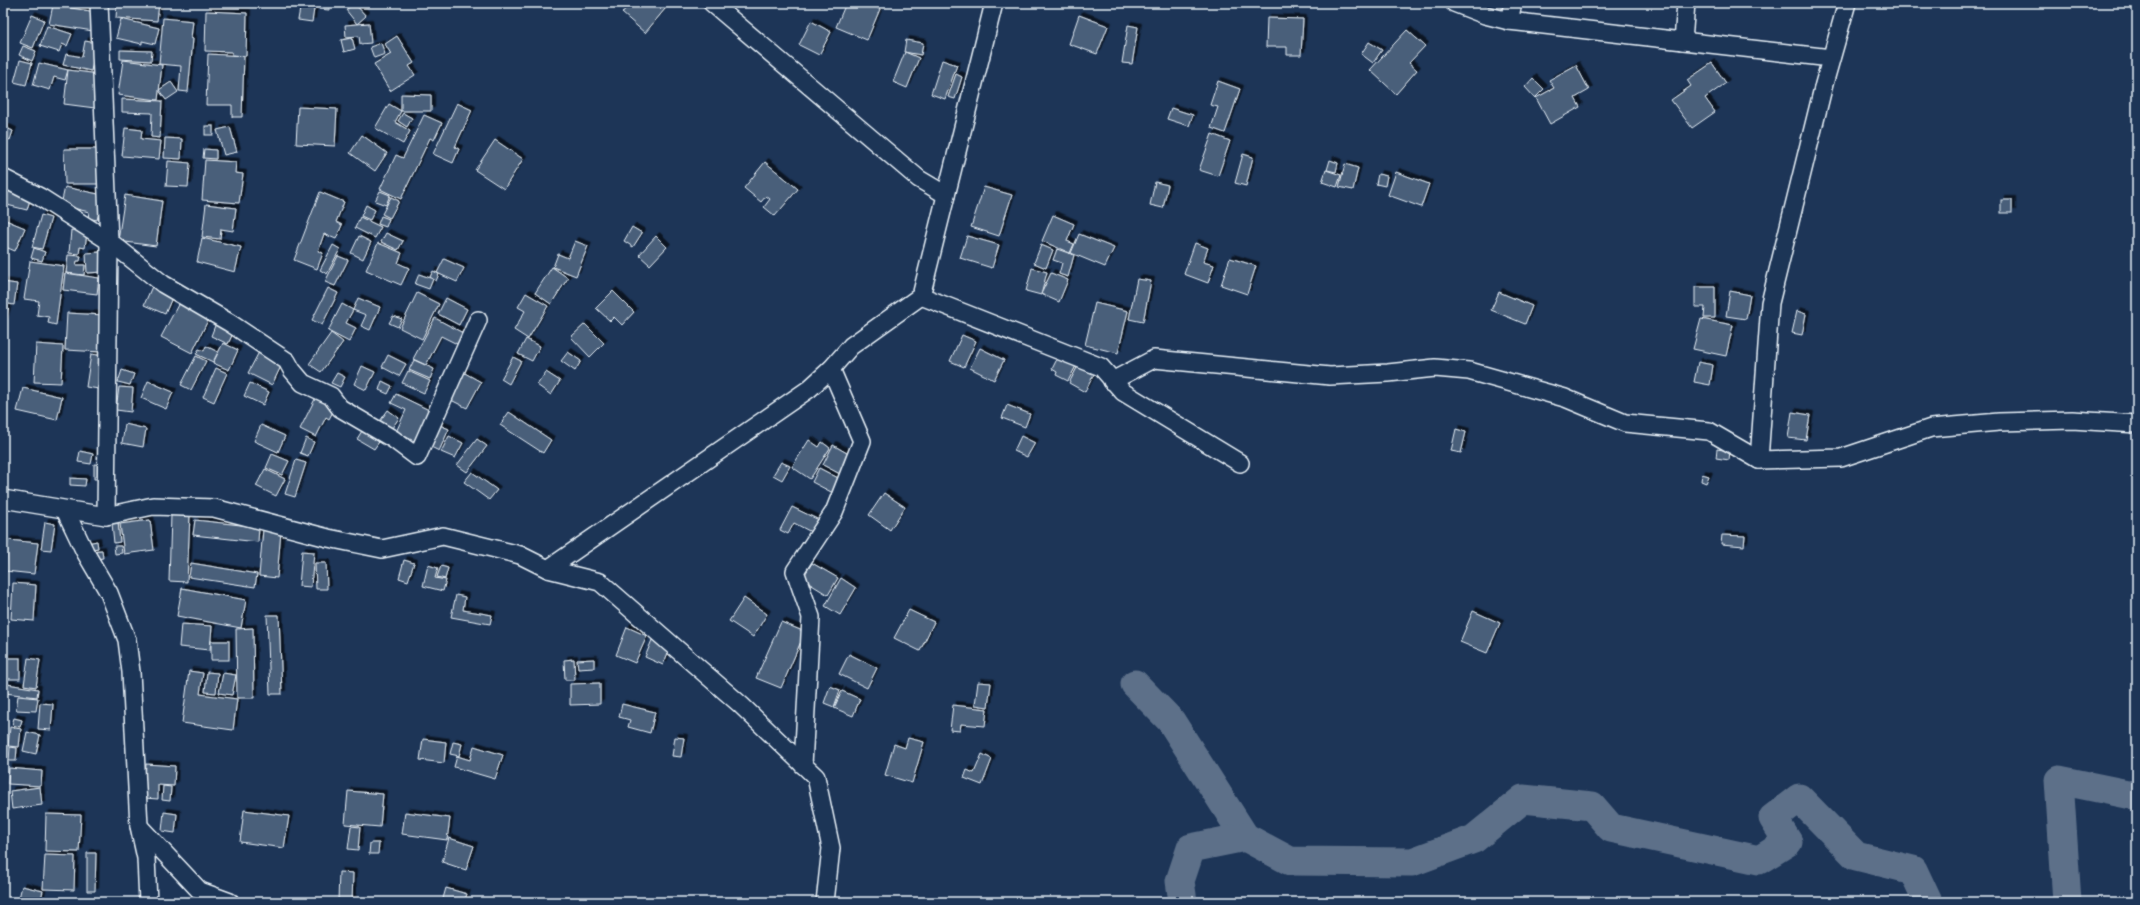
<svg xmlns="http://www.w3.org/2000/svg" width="2140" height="905" viewBox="0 0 2140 905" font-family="Mynerve,sans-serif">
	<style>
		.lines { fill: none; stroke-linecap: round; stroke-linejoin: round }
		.river { stroke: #5d7089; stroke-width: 29 }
		.building { fill: #495e7a; stroke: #e8f1f8; filter: url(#shadow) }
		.street-casing { stroke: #e8f1f8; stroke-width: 20 }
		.street { stroke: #1d3557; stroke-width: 17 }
	</style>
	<defs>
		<filter id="shadow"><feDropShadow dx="3.5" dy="-3.5" stdDeviation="0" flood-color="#0009"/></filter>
	</defs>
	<rect width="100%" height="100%" fill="#1d3557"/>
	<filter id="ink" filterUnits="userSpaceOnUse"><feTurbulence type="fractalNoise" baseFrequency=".025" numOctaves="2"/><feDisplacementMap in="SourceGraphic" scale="8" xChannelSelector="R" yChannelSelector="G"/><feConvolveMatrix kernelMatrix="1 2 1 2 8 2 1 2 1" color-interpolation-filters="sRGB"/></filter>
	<g filter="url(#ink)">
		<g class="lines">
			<g class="river">
				<path d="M1135,684L1171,721L1245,837L1290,861L1412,862L1474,839L1523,799L1592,806L1611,828L1759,860L1788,842L1773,818L1799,798L1856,856L1913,870L1928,902"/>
				<path d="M1183,902L1180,881L1191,848L1245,837"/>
				<path d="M2067,902L2059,780L2137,796"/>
			</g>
		</g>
		<g class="building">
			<path d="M3,3H10L3,19Z"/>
			<path d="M117,3H159L157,21L116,18Z"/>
			<path d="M301,3H315L312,22L298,20Z"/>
			<path d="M319,3H330L329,10L319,9Z"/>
			<path d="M354,3L366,16L357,24L346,10Z"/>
			<path d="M630,3H670L645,33L622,13Z"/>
			<path d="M846,3H867L880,9L867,40L836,27Z"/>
			<path d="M1243,3H1264V5Z"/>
			<path d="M53,5L96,12L93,31L49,24Z"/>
			<path d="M206,11L247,13L246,56L232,55V52L205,51Z"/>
			<path d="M32,15L44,20L33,48L20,43Z"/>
			<path d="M1079,15L1108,26L1097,54L1069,44Z"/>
			<path d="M163,18L193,21L191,38L193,39L188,92L179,91L181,66L159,64Z"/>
			<path d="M1267,18L1303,19L1301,55H1287V47H1266Z"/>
			<path d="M121,19L159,28L155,44L142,41V44L116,38Z"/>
			<path d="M811,21L831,32L819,55L799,45Z"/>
			<path d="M369,23L371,43L360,44L359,36L346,37L345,25Z"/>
			<path d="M1128,25L1138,27L1132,64L1122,63Z"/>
			<path d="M47,26L72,34L67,46L62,44L59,52L40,46Z"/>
			<path d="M1407,30L1425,46L1409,63L1417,70L1396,94L1370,70Z"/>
			<path d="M397,36L414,63L409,66L415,75L390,91L374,64L391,54L385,44Z"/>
			<path d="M352,38L355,49L344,52L341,40Z"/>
			<path d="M906,40L923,43L921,55L904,52Z"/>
			<path d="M85,41L96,43L91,71L63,65L66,54L82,57Z"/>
			<path d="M1369,42L1382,50L1373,63L1361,54Z"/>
			<path d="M381,43L385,54L374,58L370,47Z"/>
			<path d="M23,46L36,51L32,61L19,55Z"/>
			<path d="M120,50L152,51L151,61L120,59Z"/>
			<path d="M905,52L919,58L907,88L893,82Z"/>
			<path d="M208,54L244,56L242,117H232V105H206Z"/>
			<path d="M20,60L32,63L26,85L14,82Z"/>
			<path d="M123,60L162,65L158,100L118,95Z"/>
			<path d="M942,60L957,65L945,99L931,94Z"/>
			<path d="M39,63L68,70L65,80L54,77L50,90L33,85Z"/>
			<path d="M1712,63L1726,83L1705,98L1715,112L1692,128L1671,100L1691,86L1687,80Z"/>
			<path d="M1576,65L1589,90L1575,98L1580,107L1550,124L1536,98L1554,88L1549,80Z"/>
			<path d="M68,70L99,74L95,108L64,104Z"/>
			<path d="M956,74L962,77L955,99L948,97Z"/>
			<path d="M1533,78L1544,89L1535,98L1525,87Z"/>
			<path d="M1218,81L1240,89L1225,133L1211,128L1218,107L1210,105Z"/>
			<path d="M171,82L178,92L166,100L159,90Z"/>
			<path d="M401,94L431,95V111H401Z"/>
			<path d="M122,99L162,101L160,138L151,137L152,113L122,112Z"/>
			<path d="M457,103L472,110L455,147L459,149L453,163L433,154Z"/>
			<path d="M389,104L401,111L395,122L410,131L403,144L375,128Z"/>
			<path d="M298,107L337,109L335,146L296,144Z"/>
			<path d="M1171,108L1193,115L1189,126L1167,119Z"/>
			<path d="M403,113L412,118L407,127L398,121Z"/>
			<path d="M424,115L442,123L434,140L430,138L401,199L380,189L396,155L403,158Z"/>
			<rect x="205" y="126" width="8" height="9"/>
			<path d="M4,127L13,131L10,140L3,137Z"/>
			<path d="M230,127L237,152L224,155L217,130Z"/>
			<path d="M125,128L142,130L141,139L161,141L159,159L122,156Z"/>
			<path d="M1212,134L1230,141L1218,176L1199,170Z"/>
			<path d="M362,135L387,153L375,171L350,153Z"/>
			<path d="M165,138L182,139L181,159L164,158Z"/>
			<path d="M495,140L523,159L504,189L475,170Z"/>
			<path d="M64,149H98V184H65Z"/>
			<path d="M204,149L216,150V159L203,158Z"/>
			<path d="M1243,154L1253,157L1246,186L1235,183Z"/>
			<path d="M205,160L236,162L235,173L243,174L239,203L202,200Z"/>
			<path d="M1330,160L1338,163L1336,172L1327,170Z"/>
			<path d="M168,161L190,163L188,187L166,186Z"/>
			<path d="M765,162L798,189L775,216L764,207L770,199L766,196L761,202L744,188Z"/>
			<path d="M1345,164L1358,168L1353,190L1339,187Z"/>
			<path d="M1326,170L1341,175L1337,187L1322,182Z"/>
			<path d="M1396,172L1429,184L1421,207L1388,195Z"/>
			<path d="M1378,174L1387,176L1385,186L1376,184Z"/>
			<path d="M1155,182L1168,185L1163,208L1150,205Z"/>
			<path d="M65,187L103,195L97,220L88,218L89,212L61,205Z"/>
			<path d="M984,187L1012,195L999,236L971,227Z"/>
			<path d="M3,188L31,196L27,210L3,204Z"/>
			<path d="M380,191L390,195L386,205L375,201Z"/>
			<path d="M320,192L344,202L336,222L342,225L336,239L324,234L318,251L323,253L317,269L294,260Z"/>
			<path d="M125,195L162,201L156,246L118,241Z"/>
			<path d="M391,197L399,201L390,218L382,214Z"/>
			<rect x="2001" y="200" width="11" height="13"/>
			<path d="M206,204L236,208L233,231L221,229L220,239L202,237Z"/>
			<path d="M366,205L375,210L370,220L361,216Z"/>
			<path d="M41,215L51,218L42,249L32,247Z"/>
			<path d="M1053,215L1074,224L1067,241L1074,244L1070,253L1042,241Z"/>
			<path d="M381,216L389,219L386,227L378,224Z"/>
			<path d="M360,217L381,227L375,238L355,228Z"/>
			<path d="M3,219L25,228L15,251L3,246Z"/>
			<path d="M632,227L642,233L633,247L624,241Z"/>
			<path d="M71,230L87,232L85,248L80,247L79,254L69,253Z"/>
			<path d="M386,233L403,241L398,250L381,242Z"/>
			<path d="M1079,234L1114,248L1105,267L1071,253Z"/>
			<path d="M359,236L371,242L363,259L351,253Z"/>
			<path d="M656,236L667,247L650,265L639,255Z"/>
			<path d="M967,236L999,245L992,268L960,258Z"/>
			<path d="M202,238L241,247L235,272L197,262Z"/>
			<path d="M575,241L588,246L576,276L553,267L558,254L568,258Z"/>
			<path d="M378,243L402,253L398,263L409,268L401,285L366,270Z"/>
			<path d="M1195,243L1208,248L1203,262L1214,265L1208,283L1184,274Z"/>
			<path d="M333,245L340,249L327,274L320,270Z"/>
			<path d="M1041,245L1053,250L1046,268L1034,263Z"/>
			<path d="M34,248L45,252L42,261L31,258Z"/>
			<path d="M1057,249L1074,255L1068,277L1059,274L1062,263L1053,260Z"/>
			<path d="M101,252L103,272L87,273L86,253Z"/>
			<path d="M68,255L81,256L80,261H77L76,265H85L84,275L66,273Z"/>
			<path d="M338,256L348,260L335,286L325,282Z"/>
			<path d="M1230,258L1256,266L1247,294L1221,285Z"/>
			<path d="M444,259L464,268L457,282L437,273Z"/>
			<path d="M30,261L64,266L56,325L48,323L49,317L37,315L39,301L24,299Z"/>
			<path d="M552,267L568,278L551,304L535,293Z"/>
			<path d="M1032,268L1047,272L1041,295L1026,291Z"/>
			<path d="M433,271L439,274L436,281L430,277Z"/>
			<path d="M65,273L99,278L97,294L63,290Z"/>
			<path d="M1051,273L1068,280L1059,302L1041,294Z"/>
			<path d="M419,274L433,279L429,289L415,284Z"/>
			<path d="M1137,279L1151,281L1143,322L1129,319Z"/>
			<path d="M3,282L17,284L14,305L3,303Z"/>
			<path d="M153,284L174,293L165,314L144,305Z"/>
			<path d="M1695,287H1715V318H1704L1705,307H1695Z"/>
			<path d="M328,288L338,293L322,325L312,320Z"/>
			<path d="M613,291L634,312L622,325L614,317L610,321L596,308Z"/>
			<path d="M1730,291L1750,295L1746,319L1726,316Z"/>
			<path d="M1499,292L1532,306L1525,324L1491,310Z"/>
			<path d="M417,293L439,304L422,339L400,328Z"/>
			<path d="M526,293L548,306L528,339L514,330L525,311L518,307Z"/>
			<path d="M358,298L380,307L370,330L361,326L366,315L353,310Z"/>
			<path d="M446,298L467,309L459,325L438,314Z"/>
			<path d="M180,301L210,316L192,353L161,337Z"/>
			<path d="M1095,303L1128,311L1118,353L1085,345Z"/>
			<path d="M342,304L353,310L346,323L356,328L349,342L328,331Z"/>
			<path d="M3,306L8,308L4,322H3Z"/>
			<path d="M1797,311L1806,314L1802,335L1792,333Z"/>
			<path d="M67,313L104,315L102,352L65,350Z"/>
			<path d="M393,316L402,319L398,327L389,323Z"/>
			<path d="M435,318L463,333L457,344L441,336L426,365L413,359Z"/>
			<path d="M1701,319L1733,325L1726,356L1693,349Z"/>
			<path d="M216,323L234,331L228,344L211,336Z"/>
			<path d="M585,324L604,343L590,357L571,337Z"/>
			<path d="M331,333L343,342L321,372L309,364Z"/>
			<path d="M962,335L976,341L964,367L950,361Z"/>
			<path d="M526,339L540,346L532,361L518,354Z"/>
			<path d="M223,343L238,350L229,370L213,363Z"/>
			<path d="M36,344L63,346L61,383L34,382Z"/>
			<path d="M206,346L218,352L213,362L196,354L199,349L204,351Z"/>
			<path d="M980,348L1004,360L994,380L970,368Z"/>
			<path d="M259,352L282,364L272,385L248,373Z"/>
			<path d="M568,352L581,361L575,371L561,361Z"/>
			<path d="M91,354L104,356L99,389L86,387Z"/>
			<path d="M388,355L406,364L399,376L382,367Z"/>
			<path d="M1059,355L1077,364L1068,381L1056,375L1057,372L1052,369Z"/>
			<path d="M196,356L206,361L191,390L181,385Z"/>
			<path d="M513,357L521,361L509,384L501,379Z"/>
			<path d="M414,360L434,369L430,379L409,370Z"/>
			<path d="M1698,362L1713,365L1710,385L1694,382Z"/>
			<path d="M1079,364L1095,372L1085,392L1069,383Z"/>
			<path d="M362,366L375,372L366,390L354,384Z"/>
			<path d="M216,368L227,373L214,402L203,397Z"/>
			<path d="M122,370L134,374L130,385L118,382Z"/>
			<path d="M408,371L430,381L424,393L402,383Z"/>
			<path d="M463,372L481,382L467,408L449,399Z"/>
			<path d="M546,372L560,381L551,395L537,385Z"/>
			<path d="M337,373L345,377L340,387L331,383Z"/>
			<path d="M148,381L173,392L166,409L141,398Z"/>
			<path d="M382,381L392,386L388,394L379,390Z"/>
			<path d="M250,383L269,392L263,405L244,396Z"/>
			<path d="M119,387L133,388L131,412L116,410Z"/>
			<path d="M23,388L62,397L57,420L17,411Z"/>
			<path d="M396,394L431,411L416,442L396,432L406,410L391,403Z"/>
			<path d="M317,395L337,404L329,419L326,417L316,437L300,429Z"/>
			<path d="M1007,405L1030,414L1025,427L1002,418Z"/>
			<path d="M388,410L399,418L392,428L380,421Z"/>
			<path d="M509,412L551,440L543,453L500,425Z"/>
			<path d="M1792,412L1810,415L1806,440L1788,438Z"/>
			<path d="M435,423L449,429L439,451L425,444Z"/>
			<path d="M125,424L146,429L143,447L122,443Z"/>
			<path d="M261,425L285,436L278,452L254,441Z"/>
			<path d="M365,426L383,436L374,449L357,439Z"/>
			<path d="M1456,429L1466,432L1461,453L1451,451Z"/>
			<path d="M449,436L463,443L455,458L441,452Z"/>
			<path d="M1021,436L1035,443L1027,457L1014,451Z"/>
			<path d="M306,438L314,442L308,456L300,453Z"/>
			<path d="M477,439L487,446L467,472L457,465Z"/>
			<path d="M809,440L819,447L822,442L830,448L810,479L792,467Z"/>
			<path d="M833,445L852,456L842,475L823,465Z"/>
			<path d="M1717,449L1730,451L1729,460L1716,458Z"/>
			<path d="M80,451L93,454L91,464L78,462Z"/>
			<path d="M272,454L289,461L282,475L266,468Z"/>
			<path d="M296,460L306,463L295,497L285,494Z"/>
			<path d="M781,462L790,466L782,480L773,475Z"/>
			<path d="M94,464L104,465V479H94Z"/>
			<path d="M819,468L842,480L835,494L812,482Z"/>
			<path d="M265,469L285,479L276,496L256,486Z"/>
			<path d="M472,472L497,490L489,500L464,482Z"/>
			<path d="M1702,474L1709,476L1706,483L1701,481Z"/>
			<path d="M70,478L86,479L85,486L70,485Z"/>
			<path d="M884,493L905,507L890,530L869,515Z"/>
			<path d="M792,507L819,520L813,533L794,523L788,534L780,530Z"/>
			<path d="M171,515H190L187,582L169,581Z"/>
			<path d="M150,520L154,550L124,554L120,524Z"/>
			<path d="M195,520L259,527L258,542L193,535Z"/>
			<path d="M45,522L55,524L51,550L41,549Z"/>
			<path d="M118,522L120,542L114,543L112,523Z"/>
			<path d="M263,529L281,531L277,578L259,576Z"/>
			<path d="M1722,535L1745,536L1744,546L1721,544Z"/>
			<path d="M8,540L38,543L34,574L5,571Z"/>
			<path d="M97,541L98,548L88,550L87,543Z"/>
			<path d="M114,546H121L122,553L115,554Z"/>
			<path d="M102,550L103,558L90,560L89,551Z"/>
			<path d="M302,551L314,552L311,587L299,586Z"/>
			<path d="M404,560L414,563L408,581L399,578Z"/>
			<path d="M191,563L257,574L255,587L189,577Z"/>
			<path d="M315,563H326L327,589H316Z"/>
			<path d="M812,563L838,578L828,595L802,579Z"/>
			<path d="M428,565L438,568L435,578L446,580L443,591L423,586Z"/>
			<path d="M441,566L448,568L445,579L437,577Z"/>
			<path d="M841,578L856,588L840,615L825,606Z"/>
			<path d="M13,583L36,585L34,621L11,619Z"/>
			<path d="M182,588L246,600L241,628L177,616Z"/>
			<path d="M456,595L465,597L463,610L492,615L490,624L451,617Z"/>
			<path d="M744,598L767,614L753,637L729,621Z"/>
			<path d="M909,610L934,622L920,651L894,638Z"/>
			<path d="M1473,611L1500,623L1487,653L1460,642Z"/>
			<path d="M267,615H279L282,694H270Z"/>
			<path d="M781,622L805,632L781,688L756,678Z"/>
			<path d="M181,624L212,626L210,650L179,647Z"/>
			<path d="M627,627L647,636L635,663L616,655Z"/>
			<path d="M253,628L254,698H237L236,629Z"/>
			<path d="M652,640L670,648L663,665L645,657Z"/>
			<rect x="211" y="641" width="18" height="19"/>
			<path d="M849,654L877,668L867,688L839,674Z"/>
			<rect x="6" y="658" width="14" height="21"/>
			<path d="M28,658L40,660L36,687L24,685Z"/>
			<path d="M574,659L575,680H565L564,660Z"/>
			<path d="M594,659V668L578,669L577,660Z"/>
			<path d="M189,671L203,673L200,694L237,699L233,730L182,723Z"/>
			<path d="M207,672L218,673L216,693L205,692Z"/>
			<path d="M223,673L236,675L232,695L219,693Z"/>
			<path d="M978,682L991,683L988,707L975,705Z"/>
			<path d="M600,683V704L570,705V684Z"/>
			<path d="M7,684L38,689L37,697L5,693Z"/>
			<path d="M830,686L840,690L834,707L824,703Z"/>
			<path d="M842,691L860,699L853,716L834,708Z"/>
			<path d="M18,696L38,698L36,711L16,710Z"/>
			<path d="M40,703L53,704L51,730L38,729Z"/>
			<path d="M622,704L655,712L650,733L628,727L630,720L619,717Z"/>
			<path d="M953,705L987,709L985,726L961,724L960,731L950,730Z"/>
			<path d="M14,718L22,720L20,727L12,725Z"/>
			<path d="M10,727L21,729L19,747L8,746Z"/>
			<path d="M27,732L40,735L36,754L23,751Z"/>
			<path d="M675,737L684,738L681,757L672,756Z"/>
			<path d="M908,738L924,742L912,783L885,775L894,744L905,748Z"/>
			<path d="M423,739L446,742L444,763L420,760Z"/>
			<path d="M453,742L462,744L459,756L450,754Z"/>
			<path d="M474,746L503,755L495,779L454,767L457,756L470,760Z"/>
			<path d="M10,747L17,748L16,761H9Z"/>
			<path d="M982,754L992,759L982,785L964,778L967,770L974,773Z"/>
			<path d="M146,764L175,766L174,786L158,785V799L144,798Z"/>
			<path d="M9,768L42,771L41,786L8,784Z"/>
			<path d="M163,786L171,787L170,801L162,800Z"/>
			<path d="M40,787L42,805L12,809L10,791Z"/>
			<path d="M348,791L383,794L380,827L345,824Z"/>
			<path d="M244,810L289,816L284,848L240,842Z"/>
			<path d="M164,812L177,814L175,833L162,831Z"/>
			<path d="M405,812L450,818L447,840L402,834Z"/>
			<path d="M46,814L81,815L79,852L45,851Z"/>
			<path d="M351,826L360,827L358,850L348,849Z"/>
			<path d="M449,838L474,846L466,870L442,862Z"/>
			<path d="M370,843H379L378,854H369Z"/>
			<path d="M87,853H96L95,891H87Z"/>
			<path d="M45,855L75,856L74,890L43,889Z"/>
			<path d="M339,872L353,873L352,902L338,901Z"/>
			<path d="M22,886L43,891L40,902H18Z"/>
			<path d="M446,888L467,894L464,902H442Z"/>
		</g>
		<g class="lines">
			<g class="street-casing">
				<g id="street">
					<path d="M99,3L109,241L106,516"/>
					<path d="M712,3L919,179L946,195"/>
					<path d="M1454,3L1485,15L1509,21L1831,58"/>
					<path d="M1509,21L1513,3"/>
					<path d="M1683,41L1686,3"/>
					<path d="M3,178L40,197L109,241L163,284L230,323L287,361L292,370L303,383L331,396L340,408L393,439L417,457L478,320"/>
					<path d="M921,296L1101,367L1123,392L1240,463"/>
					<path d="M1112,381L1154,359L1330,376L1388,373L1435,368L1469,371L1565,398L1625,423L1709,431L1759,460L1841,458L1931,428L1999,422L2072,420L2137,424"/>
					<path d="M1759,460L1770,303L1824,84L1847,3"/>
					<path d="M3,499L106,516L153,506L214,508L328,538L382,549L443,536L520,555L548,569L600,582L741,705L816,777L831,848L825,902"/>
					<path d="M65,510L85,552L109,593L127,640L131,672L139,826L146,858L148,902"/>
					<path d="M548,569L809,389L831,369L851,346L921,296L994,3"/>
					<path d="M803,765L811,617L795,571L834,512L862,441L831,369"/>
					<path d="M139,826L200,891L230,902"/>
				</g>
			</g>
			<use href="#street" class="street"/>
		</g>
	</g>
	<rect width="2140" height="905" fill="none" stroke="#1d3557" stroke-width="16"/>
	<rect x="8" y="8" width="2124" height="889" fill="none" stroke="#e8f1f8" stroke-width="1.5" filter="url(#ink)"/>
</svg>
